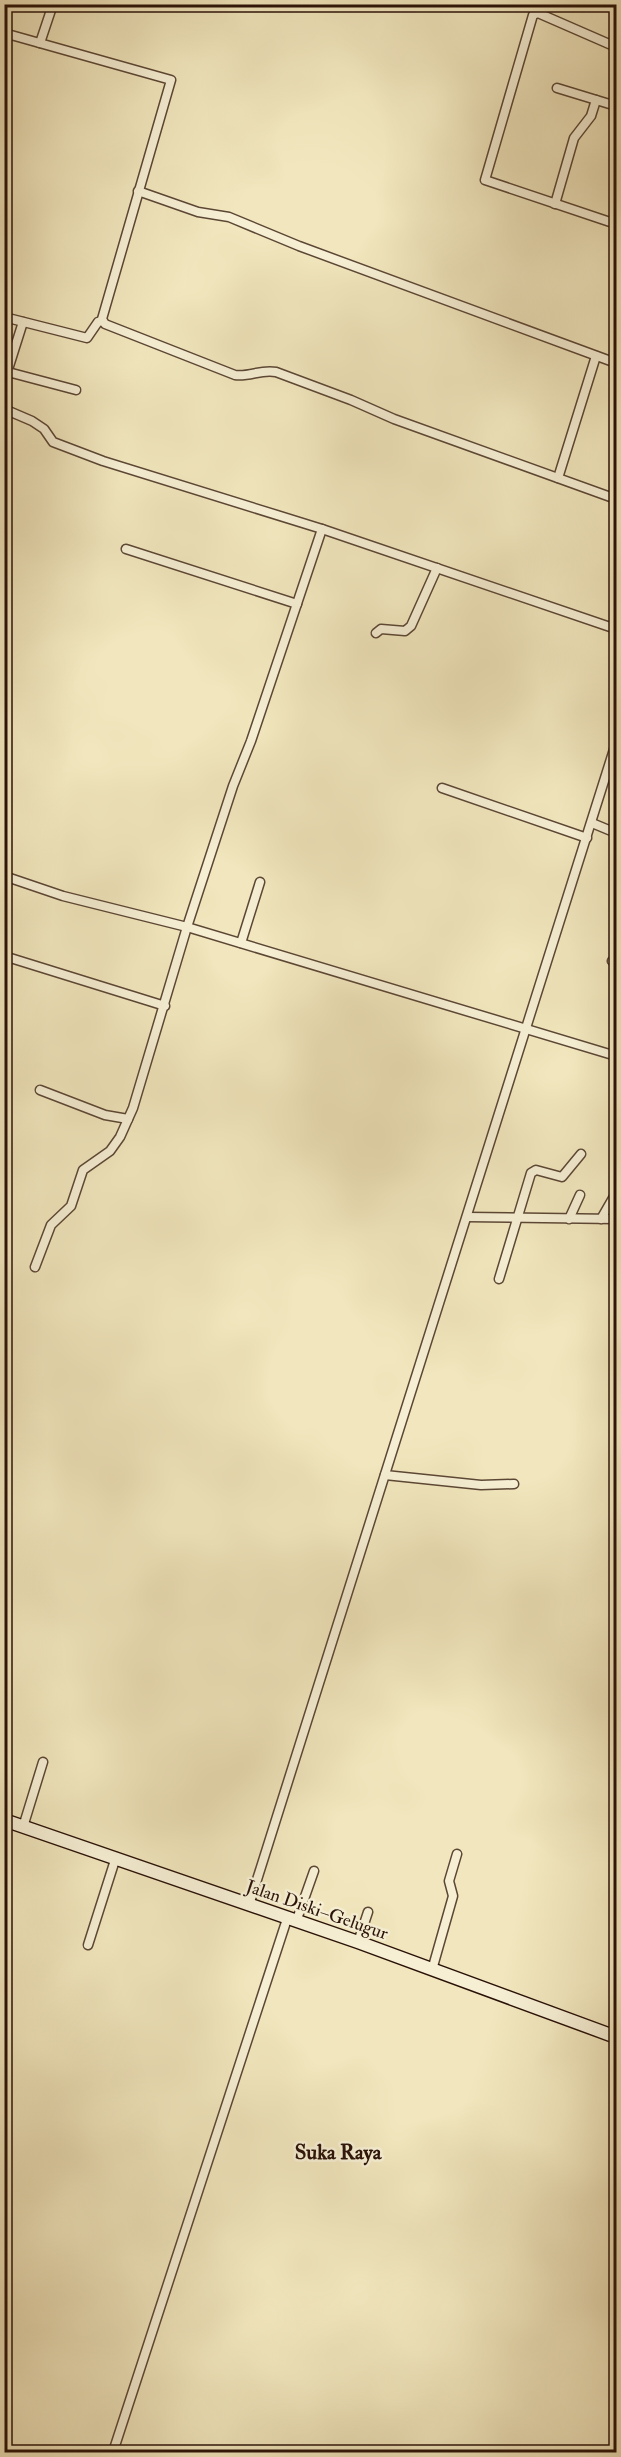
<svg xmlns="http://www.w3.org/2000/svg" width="621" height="2457" viewBox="0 0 621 2457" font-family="'IM FELL Double Pica',serif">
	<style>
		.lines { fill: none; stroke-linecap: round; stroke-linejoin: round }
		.street-casing { stroke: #5c4735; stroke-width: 11 }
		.secondary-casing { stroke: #2a1208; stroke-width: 15 }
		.street { stroke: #f6efd4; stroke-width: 8 }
		.secondary { stroke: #f6efd4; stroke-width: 12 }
		.labels { text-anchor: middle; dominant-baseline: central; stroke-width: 5; stroke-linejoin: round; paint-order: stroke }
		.street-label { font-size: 18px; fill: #2a1208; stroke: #f6efd4 }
		.quarter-label { font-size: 21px; font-weight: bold; fill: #2a1208; stroke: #f6efd4 }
	</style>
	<rect width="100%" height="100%" fill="#f1e6bd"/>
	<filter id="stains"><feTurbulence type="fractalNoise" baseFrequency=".00333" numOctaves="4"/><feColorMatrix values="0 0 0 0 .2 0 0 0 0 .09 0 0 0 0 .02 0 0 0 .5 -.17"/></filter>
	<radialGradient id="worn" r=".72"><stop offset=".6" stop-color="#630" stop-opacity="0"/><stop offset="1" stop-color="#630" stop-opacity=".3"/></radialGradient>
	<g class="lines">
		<g class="street-casing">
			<g id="street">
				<path d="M4,33L171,80L102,319L105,324L235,375C250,377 261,369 276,372L351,400L394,419L616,499"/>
				<path d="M40,43L53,4"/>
				<path d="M616,47L538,13L533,15L485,180L616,224"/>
				<path d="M557,88L616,106"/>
				<path d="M138,191L198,212L229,217L299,246L616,363"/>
				<path d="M555,204L574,138L591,116L596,100"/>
				<path d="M4,317L87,338L98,322L102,321"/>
				<path d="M8,372L76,390"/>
				<path d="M4,382L23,322"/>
				<path d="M4,409L32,421L44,429L53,442L103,461L322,529L616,629"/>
				<path d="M558,478L596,356"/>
				<path d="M126,549L297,604"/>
				<path d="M376,633L381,629L405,631L411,626L437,568"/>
				<path d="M442,788L587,838"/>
				<path d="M592,823L616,833"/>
				<path d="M4,876L63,896L187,927L616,1056"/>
				<path d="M241,943L260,882"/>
				<path d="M4,956L165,1006"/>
				<path d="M612,961L616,962"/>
				<path d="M40,1090L105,1115L128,1119"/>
				<path d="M467,1217L616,1219"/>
				<path d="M569,1219L580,1195"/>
				<path d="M601,1219L616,1193"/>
				<path d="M35,1267L51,1225L71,1206L83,1170L110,1151L120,1137L133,1108L187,927L233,786L251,741L322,529"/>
				<path d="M499,1279L531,1173L536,1170L562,1177L581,1154"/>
				<path d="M616,1286V1293"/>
				<path d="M385,1475L481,1485L514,1484"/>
				<path d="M23,1827L43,1762"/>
				<path d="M249,1905L616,743"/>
				<path d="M296,1922L314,1871"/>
				<path d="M358,1942L368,1912"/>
				<path d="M88,1945L116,1857"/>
				<path d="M432,1970L453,1896L449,1881L457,1854"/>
				<path d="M113,2452L287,1919"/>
			</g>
		</g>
		<g class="secondary-casing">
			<path id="secondary" d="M4,1820L358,1942L616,2037"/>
		</g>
		<use href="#street" class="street"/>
		<use href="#secondary" class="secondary"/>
	</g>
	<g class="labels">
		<g class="street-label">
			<text transform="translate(317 1910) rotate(19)">Jalan Diski–Gelugur</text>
		</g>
		<g class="quarter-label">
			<text x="338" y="2152">Suka Raya</text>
		</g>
	</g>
	<rect width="621" height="2457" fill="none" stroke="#f1e6bd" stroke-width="24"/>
	<rect x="6" y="6" width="609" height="2445" fill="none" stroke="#2a1208" stroke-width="3"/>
	<rect x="12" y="12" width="597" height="2433" fill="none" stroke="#2a1208" stroke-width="1.5"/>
	<rect width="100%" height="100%" filter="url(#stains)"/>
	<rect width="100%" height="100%" fill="url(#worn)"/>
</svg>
